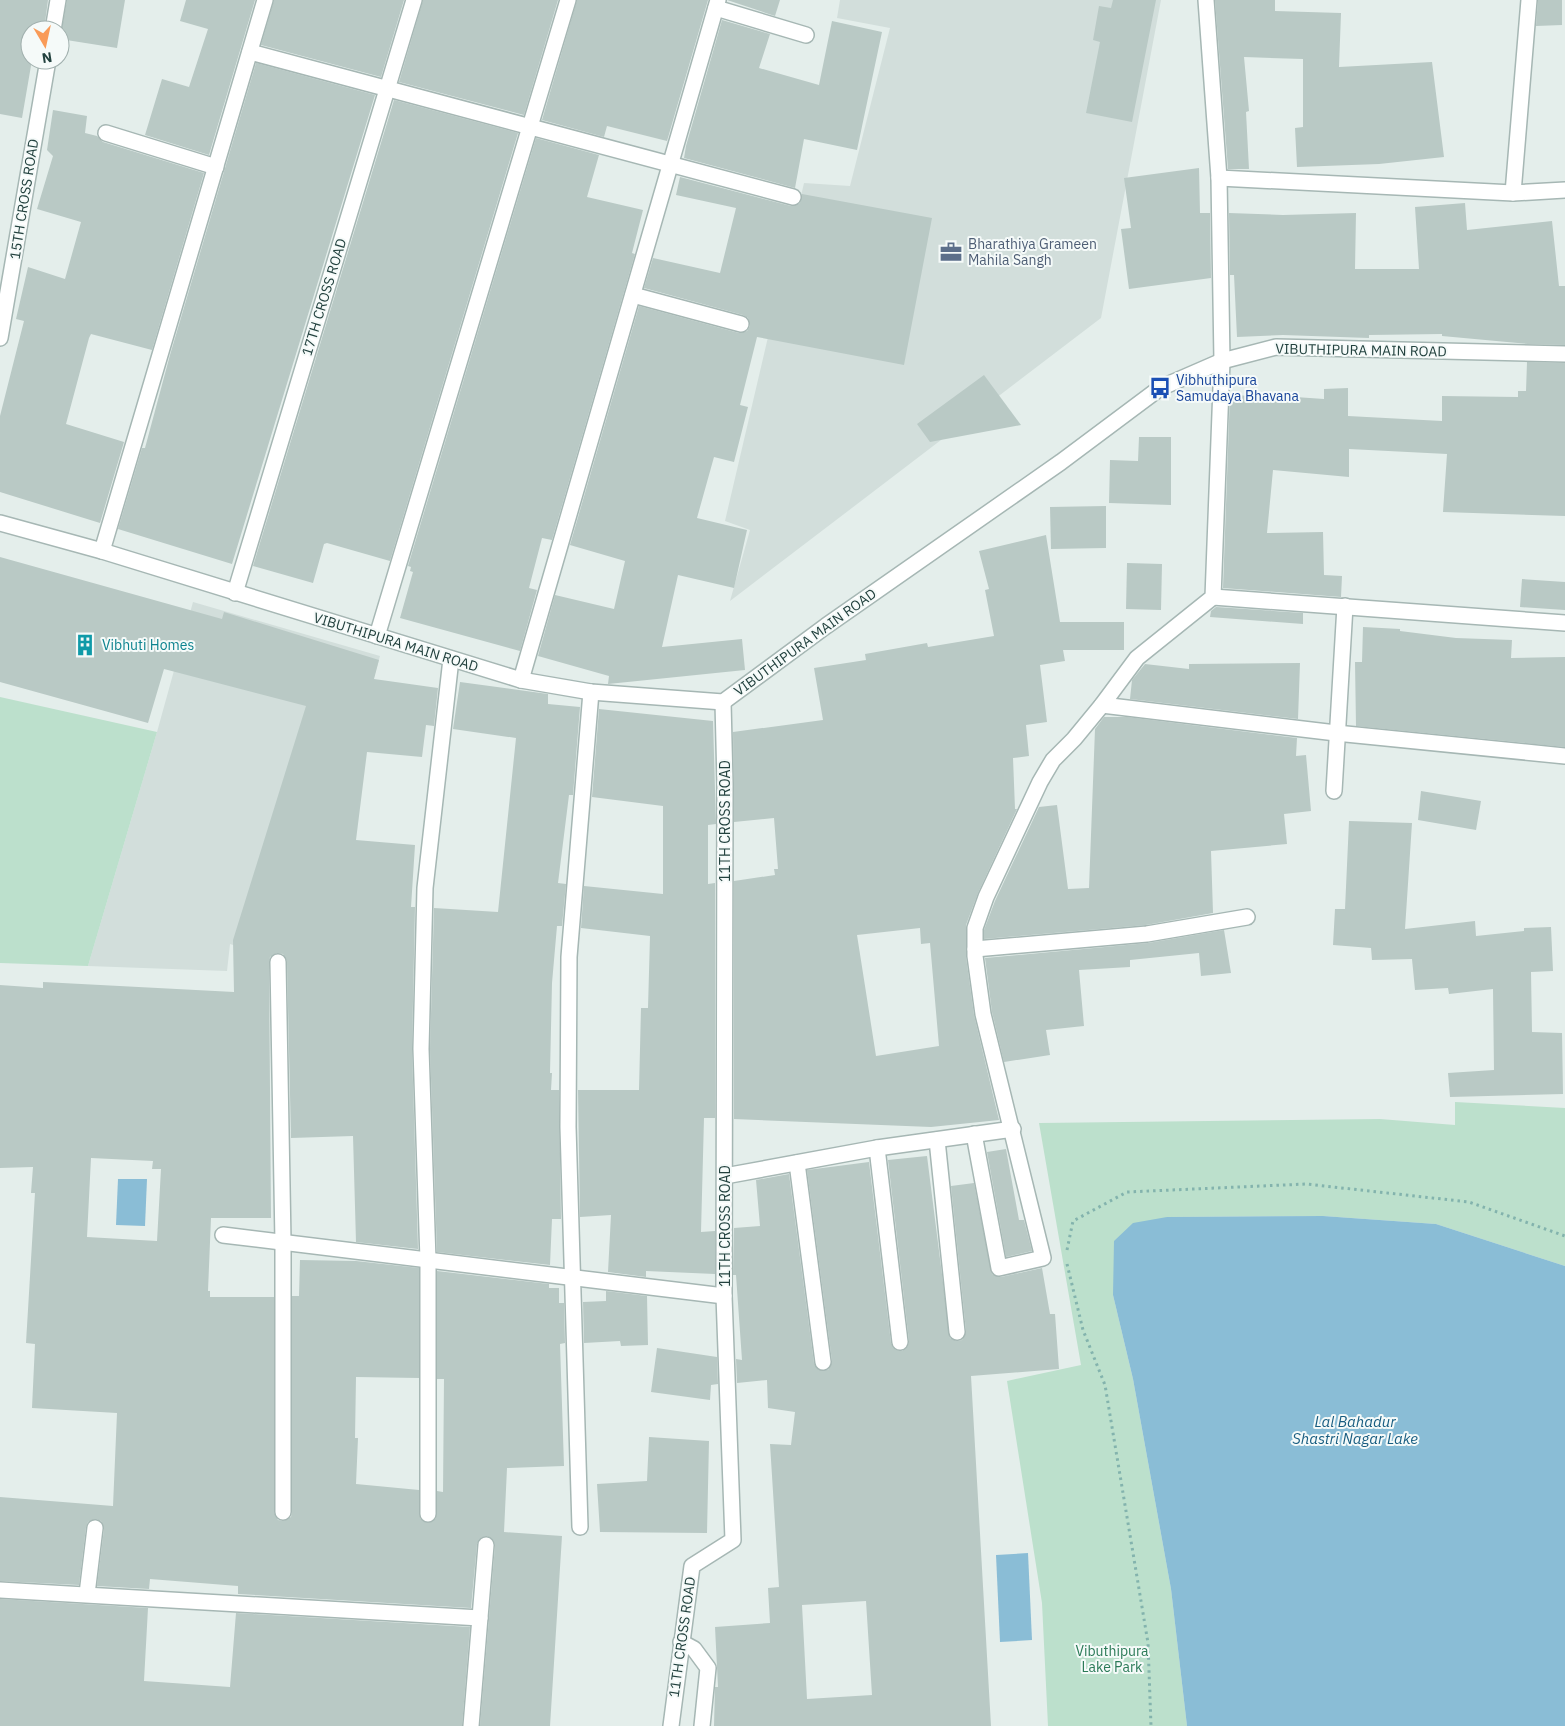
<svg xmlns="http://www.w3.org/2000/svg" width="1565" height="1726" viewBox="0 0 1565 1726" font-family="'IBM Plex Sans',sans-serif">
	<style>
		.built { fill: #d2dedb }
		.green { fill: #bce0cc }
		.water { fill: #8abdd6 }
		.building { fill: #b9c9c5; fill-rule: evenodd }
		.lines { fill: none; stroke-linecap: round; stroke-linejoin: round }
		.minor-casing { stroke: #a6b7b4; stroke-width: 18 }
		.path { stroke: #83b3ad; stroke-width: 3; stroke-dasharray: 2.5 4; stroke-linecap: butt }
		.minor { stroke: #fff; stroke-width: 15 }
		.labels { text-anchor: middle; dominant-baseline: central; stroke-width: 4; stroke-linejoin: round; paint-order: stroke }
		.street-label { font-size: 14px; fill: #22413e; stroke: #f5faf9 }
		.service-label { font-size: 14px; fill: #4e5e75; stroke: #f5faf9; text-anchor: start }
		.transit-label { font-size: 14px; fill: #164399; stroke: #f5faf9; text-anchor: start }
		.culture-label { font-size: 14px; fill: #0d838f; stroke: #f5faf9; text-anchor: start }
		.park-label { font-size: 14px; fill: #2a7a57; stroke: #f5faf9 }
		.water-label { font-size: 15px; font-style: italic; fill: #185d81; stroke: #f5faf9 }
	</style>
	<rect width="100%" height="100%" fill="#e4eeeb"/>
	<g class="built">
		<path d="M840,0H1161L1101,318L730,601L750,530L725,521L804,183L850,186L890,28L837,18Z"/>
		<path d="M193,602L380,656L353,752L330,778L279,959L230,944L227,971L88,966L157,732Z"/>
	</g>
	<g class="green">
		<path d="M0,697L157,732L88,966L0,963Z"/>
		<path d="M1455,1102L1565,1108V1266L1436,1224L1323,1216L1167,1217L1113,1295L1133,1379L1171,1589L1187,1726H1048L1042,1603L1007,1381L1081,1365L1039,1123L1380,1119L1455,1125Z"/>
	</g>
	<g class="water">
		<path d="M118,1179H147L145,1226L116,1225Z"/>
		<path d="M1323,1216L1436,1224L1565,1266V1726H1187L1171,1589L1133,1379L1113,1295L1114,1241L1133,1223L1167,1217Z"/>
		<path d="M1028,1553L1032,1640L1000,1642L996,1555Z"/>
	</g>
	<g class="building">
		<path d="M0,0H48L44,30H30V60H32L22,118L0,114Z"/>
		<path d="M67,0H125L117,48L60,39Z"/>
		<path d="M186,0H255L209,155L145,135L162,79L189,87L208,29L180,21Z"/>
		<path d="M274,0H404L381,77L261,45Z"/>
		<path d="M423,0H558L524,115L399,82Z"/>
		<path d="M577,0H708L667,141L607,126L604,137L542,120Z"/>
		<path d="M727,0H780L775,16Z"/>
		<path d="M1113,0H1156L1132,122L1086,113L1100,42L1093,40L1099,6L1111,8Z"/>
		<path d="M1215,0H1275V11L1341,13L1339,67L1432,62L1444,157L1379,164L1297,167L1295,128L1303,127V59L1244,57L1249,111L1246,112L1249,169H1228Z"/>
		<path d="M1538,0H1562V25L1536,26Z"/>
		<path d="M722,20L770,34L759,68L819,85L832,21L882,32L857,150L804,139L795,188L684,158L686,146Z"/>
		<path d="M256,63L375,95L232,564L118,529L142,448H145L170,355Z"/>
		<path d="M394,100L518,133L390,561L327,543L324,544L313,583L253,566Z"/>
		<path d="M53,110L87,116L85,133L97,136L103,142L204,173L152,350L91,334L89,338L66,424L124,442L100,523L0,492V416L24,321L16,319L28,267L65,279L81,222L37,209L53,156L47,150Z"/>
		<path d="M536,138L599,155L587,197L643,210L632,253L635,254L552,540L542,538L529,588L537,590L520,651L400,618L413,572L410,571L411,567L408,566Z"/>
		<path d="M1199,168L1200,213H1210L1211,278L1129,289L1121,229L1131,228L1124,178Z"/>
		<path d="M680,177L791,206L800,203L802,194L932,218L904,365L757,337L740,405L748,407L734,462L714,457L697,518L747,530L734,588L678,575L662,647L742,639L745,670L608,684L609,676L538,656L555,595L614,609L625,561L570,545L639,306L739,333L747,331L750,326L748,318L743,315L644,288L653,258L720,273L736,208L676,195Z"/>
		<path d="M1465,203L1467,230L1552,221L1559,286H1565V345L1528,344L1442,336V334L1369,335V338L1283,335L1237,337L1234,275H1230L1229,213L1283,215L1356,213L1355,269H1419L1415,207Z"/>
		<path d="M1527,362L1565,363V516L1443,512L1447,454L1349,449V477L1273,470L1267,533L1323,532L1324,575L1342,576L1341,597L1223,588L1230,394L1281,400V396L1324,399V389L1348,388V416L1442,421V396L1518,397V391H1526Z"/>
		<path d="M984,375L1021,425L930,442L917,424Z"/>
		<path d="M1139,437H1171V505L1109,503L1110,460L1138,461Z"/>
		<path d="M1106,506V548L1051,549L1050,507Z"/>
		<path d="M1046,535L1060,622H1124V650H1063L1065,661L1040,665L1047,722L1026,725L1029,756L1013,758L1015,809H1017L978,893L966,925V957L974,1015L999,1120L931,1127L734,1119V881L775,875L774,869H778L774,818L734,822L733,732L823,720L814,668L866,660L865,654L927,643L928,647L994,636L985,590L989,589L979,551ZM920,928L921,944L930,943L939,1046L876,1056L857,935Z"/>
		<path d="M0,557L222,619L224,612L379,660L374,679L438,688L434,726L426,725L422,757L367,752L356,840L415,845L411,907H415L412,1049L418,1249L356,1242L353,1136L291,1138L287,962L283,954L277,953L270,957L269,962L271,1218H211L208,1291H210V1297H274V1512L278,1520L283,1521L291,1517L292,1512V1296H299L300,1260L356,1261L419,1268V1378L356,1377L355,1438H358L356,1484L419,1490L420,1518L428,1523L436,1518L437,1491L443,1492L444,1379H437V1271L549,1284V1288H559V1303H564L565,1343L560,1344L564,1466L507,1468L504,1532L562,1536L550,1726H480L495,1546L494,1541L487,1536L482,1537L477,1544L471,1608L238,1594V1586L150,1579L149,1589L97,1586L104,1529L101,1521L96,1519L88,1522L86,1527L79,1585L0,1581V1497L113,1506L117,1413L32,1408L35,1344L26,1343L35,1193H31L33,1167L0,1168V985L43,988V982L234,992L233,940L306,706L164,669L148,723L0,682ZM91,1158L153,1161L152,1169H161L157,1241L87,1237Z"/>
		<path d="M1127,563L1162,564L1161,610L1126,609Z"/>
		<path d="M1522,579L1565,582V610L1520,607Z"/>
		<path d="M1216,607L1303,613V624L1210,617L1211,611Z"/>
		<path d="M1363,627L1400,629V631L1456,638L1512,640L1511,658L1565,657V747L1356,726L1355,662H1362Z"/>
		<path d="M1300,663L1298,719L1130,699L1132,680L1145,664L1189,669V664Z"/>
		<path d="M460,682L548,694V704L580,707L573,795H569L558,883L566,884L562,926H557L552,983L550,1073H552L551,1090H559L561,1219H552L550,1265L437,1252L430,1049L434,908L498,912L516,738L453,729Z"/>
		<path d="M599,709L713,721L716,824L708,825V884L715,883V1118H704L701,1232L715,1231V1274L646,1271V1277L608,1272L611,1215L580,1217L578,1090H639L641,1008H648L650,936L581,928L584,886L663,894V806L592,797Z"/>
		<path d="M1104,717H1127L1297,738L1296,756L1306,755L1311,811L1284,814L1287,844L1211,851L1213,913L1146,925L984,939V930L995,901L1039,807L1057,805L1068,889L1089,888L1095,729Z"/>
		<path d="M1421,791L1481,801L1476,830L1418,820Z"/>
		<path d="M1349,821L1412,823L1405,929L1475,921L1476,936L1524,931V928L1551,927L1553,971L1531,972L1532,1032L1562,1033L1563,1094L1450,1097L1448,1073L1494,1070L1493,989L1449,994L1448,988L1415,990L1412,959L1372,960L1371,948L1333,945L1335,909H1345Z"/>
		<path d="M1224,930L1231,973L1201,976L1199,953L1130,960V967L1079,970L1084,1026L1046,1030L1050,1055L1004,1062L992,1012L985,958L1148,943Z"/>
		<path d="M1006,1149L1019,1220H1024L1032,1251L1006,1257L987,1152Z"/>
		<path d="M927,1156L950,1338L957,1341L962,1340L966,1331L951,1186L974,1183L992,1274L1001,1277L1042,1268L1050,1314H1055L1059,1369L971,1376L991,1726H714L715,1687H718L715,1627L770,1623L768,1588L779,1587L770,1444L791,1445L795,1412L768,1408L767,1380L737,1383L736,1359L742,1360L736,1275H733L734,1228L760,1226L756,1180L789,1174L814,1363L819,1370H828L832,1361L807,1170L869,1162L891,1343L896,1350L902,1351L908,1346L909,1341L888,1160ZM866,1601L872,1695L807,1699L802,1605Z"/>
		<path d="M606,1291L647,1296L648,1345L621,1346L620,1341L584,1343L583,1302L606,1301Z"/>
		<path d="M657,1348L717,1357L718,1384L711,1385L710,1400L651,1392Z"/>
		<path d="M649,1437L709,1441L707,1533L600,1532L597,1484L647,1481Z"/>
		<path d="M0,1599L148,1608L144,1681L230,1687L236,1613L470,1627L462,1726H0Z"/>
	</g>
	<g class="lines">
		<g class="minor-casing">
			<g id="minor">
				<path d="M716,8L806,35"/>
				<path d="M53,30L58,0"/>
				<path d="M250,52L793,197"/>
				<path d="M106,133L216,167"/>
				<path d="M1219,178L1513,193L1565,190"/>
				<path d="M1513,193L1529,0"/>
				<path d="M633,295L741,324"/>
				<path d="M0,338L48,60"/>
				<path d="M0,523L102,551L521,680L591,692L723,702L826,626L1061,462L1160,388L1222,361L1276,347L1565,354"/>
				<path d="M102,551L265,0"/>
				<path d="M235,593L414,0"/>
				<path d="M1213,597L1565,623"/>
				<path d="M377,636L568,0"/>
				<path d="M521,680L718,0"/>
				<path d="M1102,705L1336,733L1565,756"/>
				<path d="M1334,791L1345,606"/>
				<path d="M975,949L1147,934L1247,917"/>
				<path d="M278,962L283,1242V1512"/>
				<path d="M974,1134L999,1268L1043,1258L983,1014L975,956V928L986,897L1040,782L1053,760L1074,739L1102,705L1137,658L1213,597L1222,361L1219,178L1206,0"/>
				<path d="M937,1140L957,1332"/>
				<path d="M877,1148L900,1342"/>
				<path d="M797,1163L823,1362"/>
				<path d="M725,1176L877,1148L1013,1129"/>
				<path d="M223,1235L724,1296"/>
				<path d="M428,1514V1260L421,1049L425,888L451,659"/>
				<path d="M580,1527L568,1127L569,957L591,692"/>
				<path d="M0,1590L480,1618"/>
				<path d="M87,1594L95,1528"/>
				<path d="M681,1642L694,1649L708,1668L702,1726"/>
				<path d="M471,1726L486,1545"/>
				<path d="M671,1726L692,1566L733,1540L724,1296L725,784L723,702"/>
			</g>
		</g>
		<g class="path">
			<path d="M1067,1250L1073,1221L1127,1192L1306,1184L1469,1202L1565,1236"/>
			<path d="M1067,1264L1083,1330L1105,1385L1148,1643L1151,1726"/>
		</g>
		<use href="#minor" class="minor"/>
	</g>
	<defs>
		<g id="office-bare" transform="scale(1.725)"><path d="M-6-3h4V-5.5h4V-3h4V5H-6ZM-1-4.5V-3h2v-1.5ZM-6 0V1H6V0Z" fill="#5c6f8a" stroke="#f5faf9" stroke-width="2.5" paint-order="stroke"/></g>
		<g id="bus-bare" transform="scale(1.725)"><path d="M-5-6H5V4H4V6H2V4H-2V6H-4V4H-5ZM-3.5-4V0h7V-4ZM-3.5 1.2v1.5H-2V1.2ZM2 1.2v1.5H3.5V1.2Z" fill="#1a4fb4" stroke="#f5faf9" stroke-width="2.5" paint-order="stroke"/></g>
		<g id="building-bare" transform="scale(1.725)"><path d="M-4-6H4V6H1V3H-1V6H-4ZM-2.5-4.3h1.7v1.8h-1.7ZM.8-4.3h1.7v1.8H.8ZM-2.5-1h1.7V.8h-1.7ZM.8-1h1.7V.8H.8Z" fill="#0f9aa8" stroke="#f5faf9" stroke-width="2.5" paint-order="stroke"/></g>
	</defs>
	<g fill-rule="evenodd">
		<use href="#office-bare" x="951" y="252"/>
		<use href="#bus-bare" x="1160" y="388"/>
		<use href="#building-bare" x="85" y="645"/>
	</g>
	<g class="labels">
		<g class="street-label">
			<text transform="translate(24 199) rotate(-81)">15TH CROSS ROAD</text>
			<text transform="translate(324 297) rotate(-73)">17TH CROSS ROAD</text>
			<text transform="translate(1361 350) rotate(1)">VIBUTHIPURA MAIN ROAD</text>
			<text transform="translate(396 642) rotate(17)">VIBUTHIPURA MAIN ROAD</text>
			<text transform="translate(805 642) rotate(-36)">VIBUTHIPURA MAIN ROAD</text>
			<text transform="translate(725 821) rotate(-90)">11TH CROSS ROAD</text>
			<text transform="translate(725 1226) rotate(-90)">11TH CROSS ROAD</text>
			<text transform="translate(682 1637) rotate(-82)">11TH CROSS ROAD</text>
		</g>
		<g class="service-label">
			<text x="968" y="244">Bharathiya Grameen<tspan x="968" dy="16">Mahila Sangh</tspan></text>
		</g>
		<g class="transit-label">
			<text x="1176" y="380">Vibhuthipura<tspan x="1176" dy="16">Samudaya Bhavana</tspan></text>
		</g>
		<g class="culture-label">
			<text x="102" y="645">Vibhuti Homes</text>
		</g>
		<g class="park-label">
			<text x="1112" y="1651">Vibuthipura<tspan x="1112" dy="16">Lake Park</tspan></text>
		</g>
		<g class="water-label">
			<text x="1355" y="1421">Lal Bahadur<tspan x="1355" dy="17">Shastri Nagar Lake</tspan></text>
		</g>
	</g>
	<g transform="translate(45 45) rotate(171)"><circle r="24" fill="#f5faf9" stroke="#a1b0ae"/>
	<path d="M0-4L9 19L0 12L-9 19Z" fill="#f99b58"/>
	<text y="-8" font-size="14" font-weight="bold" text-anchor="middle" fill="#22413e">N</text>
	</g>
</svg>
